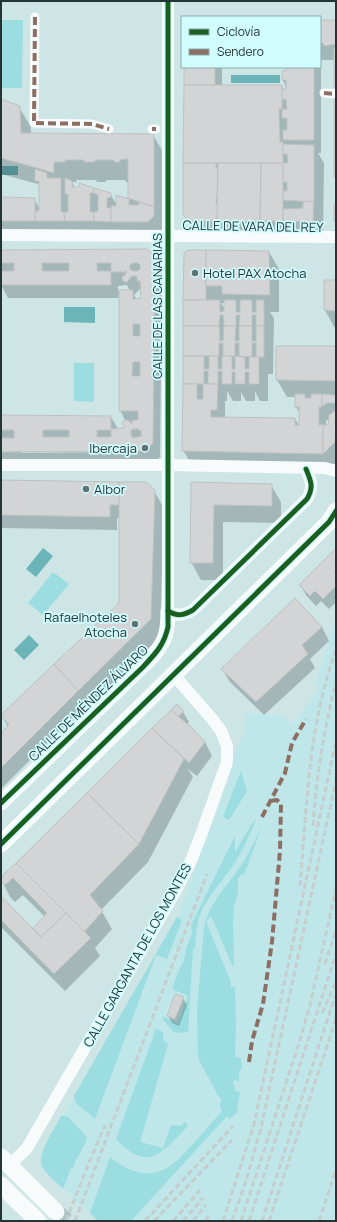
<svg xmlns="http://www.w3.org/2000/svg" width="337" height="1222" viewBox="0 0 337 1222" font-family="Manrope,sans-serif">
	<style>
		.built { fill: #bfe7e9 }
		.green { fill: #9bdde0 }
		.water { fill: #6bb5b9 }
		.shadow { fill: #0003; fill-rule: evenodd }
		.building { fill: #d2d4d6; stroke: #bec1c2; fill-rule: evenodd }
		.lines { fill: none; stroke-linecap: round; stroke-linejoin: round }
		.secondary-tunnel { stroke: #acc2c3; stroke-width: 17; stroke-dasharray: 17 8; stroke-linecap: butt }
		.pedestrian { stroke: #f8fbfb; stroke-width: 9 }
		.minor { stroke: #f8fbfb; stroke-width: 12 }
		.tertiary { stroke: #f8fbfb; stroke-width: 15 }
		.secondary { stroke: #f8fbfb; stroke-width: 17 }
		.rail { stroke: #c6cdcd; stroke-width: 3; stroke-dasharray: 6 3; stroke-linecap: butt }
		.quiet { stroke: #8d6e63; stroke-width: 4; stroke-dasharray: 8 4; stroke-linecap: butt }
		.cycleway-casing { stroke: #d0fcfe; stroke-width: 8 }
		.cycleway { stroke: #1b5e20; stroke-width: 5 }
		.poi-dot { fill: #607374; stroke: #d0fcfe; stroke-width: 1.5 }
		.labels { text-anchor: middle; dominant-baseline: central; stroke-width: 3.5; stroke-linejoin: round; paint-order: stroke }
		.street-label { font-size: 13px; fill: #243536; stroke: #d0fcfe }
		.poi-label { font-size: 13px; fill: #243536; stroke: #d0fcfe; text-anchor: start }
	</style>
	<rect width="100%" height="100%" fill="#cee5e6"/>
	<path class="built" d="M336,620V1221H98L42,1168L40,1161L42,1151L177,917L229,779L234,756L244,730L246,713L282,716L293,724L319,688L316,682Z"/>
	<g class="green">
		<path d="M1,20H23L22,88H1Z"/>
		<path d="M74,363H94V402L74,401Z"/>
		<path d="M53,572L69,584L43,615L28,603Z"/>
		<path d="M241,771L247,791L229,820L223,817Z"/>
		<path d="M256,819C250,835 243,850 234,864C223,881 207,896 200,915C196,926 196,938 195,949H193L188,1032L175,1033L164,1021L162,1016L178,1024L188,996L172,989L177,975L184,960L186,949L192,934L191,925L235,836V852L251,825Z"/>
		<path d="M262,826L244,875H241L238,878V892L234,907L233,920L234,963L233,967L211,916L206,922L231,982V987H235L236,1020L235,1057L241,1058L242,1068L239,1071V1081H236L235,1079L233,1081L235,1091L240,1092L237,1112L230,1119L227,1116L131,1221H98L90,1213L110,1157C129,1173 152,1181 174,1163C180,1159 184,1153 189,1148C201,1136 211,1123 222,1111L220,1106L221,1099L217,1094L198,1058L197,1008L204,928C208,905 227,886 240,867C249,854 255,840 262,826Z"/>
		<path d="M177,917L182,920L167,959L156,955L95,1119L76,1103L74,1096Z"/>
		<path d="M156,1029L163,1032V1040L168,1044L140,1142L163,1148L171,1125L181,1126L185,1122L188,1126C162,1152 149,1174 116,1139Z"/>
		<path d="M61,1116H67L87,1137C85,1147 80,1151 77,1159H76L73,1168H71L63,1189C57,1182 48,1176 43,1168C35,1156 55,1128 61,1116Z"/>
	</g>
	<g class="water">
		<rect x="231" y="75" width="49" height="8"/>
		<rect x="1" y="166" width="17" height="9"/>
		<path d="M64,307H95V323L64,322Z"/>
		<path d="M43,548L53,556L36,577L26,569Z"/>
		<path d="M29,635L39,645L24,660L14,650Z"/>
	</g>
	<g class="shadow">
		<path d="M320,21H336V89L335,63L334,60H320Z"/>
		<path d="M320,61L321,63V153H318L324,163L323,239L196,231L184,215L185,67H224V68H222V86H282L284,90H287L283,80L287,72V67H320Z"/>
		<path d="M1,100L19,107L31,127V134L153,135L165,155V236L1,238V198L34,199L40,209V188L38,184L1,174ZM76,180H96L97,182H106V180H125L126,182H129V198L130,200L117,196V205L110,194L75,188L72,182H77Z"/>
		<path d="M1,251L154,257L162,270L160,457L153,464L1,465V416L111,417L118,429H126L123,424L125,420L120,410V298H8L1,285ZM127,285L130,291H118V286ZM140,289H141L142,299L137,300L134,295ZM111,450V452L21,453V451Z"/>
		<path d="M269,252L279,269V312H270L274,318L273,374H268V401H260L255,391V401H246L241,392V401H233L227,391V401H225V418L295,419L300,427V413L296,407V397H287L277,380V347H336V468L191,464L183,450L185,254ZM221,303H225V310ZM326,420H329V426H326Z"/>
		<path d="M336,281V327H334L325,310Z"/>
		<path d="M1,481L154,491L164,508L160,637L89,707L86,704L1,789V734L8,727L2,716L120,603V518H117V530L1,528Z"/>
		<path d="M192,483L271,485L281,502V523L223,522V580H201L191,562Z"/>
		<path d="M336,549V602L329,609L321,601L316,606L306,595L300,585Z"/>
		<path d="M322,627L329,641L310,659L315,668L264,715L230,682L222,669Z"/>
		<path d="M177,706L183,712L189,722L187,725L205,742L212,756L197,776L188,769L193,777L148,862L101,910L112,929L95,948L100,956L65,991L1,927V897L33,930L45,917L23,895L15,902L10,897L1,879Z"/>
		<path d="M183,998L187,1005L179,1026L172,1023L168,1016Z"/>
	</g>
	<g class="building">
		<path d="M320,20H336V44L324,46L323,43H320Z"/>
		<path d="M334,48H336V88L334,87Z"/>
		<rect x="184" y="67" width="31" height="18"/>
		<path d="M286,67H314V140H283V130H287V118H282V109H287L286,99L282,100V89H286V80H282V71H286Z"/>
		<path d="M184,85H282V109H279L280,142H283V163H183Z"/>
		<path d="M1,99L20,106L21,133L154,134V207L128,198V159L120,160V162H114V160H95V162H84V160H65L66,162H54V173L1,158Z"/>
		<rect x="334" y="99" width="2" height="18"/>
		<rect x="334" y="117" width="2" height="43"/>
		<path d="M283,144L314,145V202L283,200V191H287V182H283V163H288L287,154H283Z"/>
		<path d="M334,160H336V179L334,177Z"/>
		<path d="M183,163H216V168H218L217,198L216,199V203H218L217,221H189L183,215Z"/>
		<path d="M218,163H261L260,221H217Z"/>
		<path d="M261,163H283V221H260Z"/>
		<path d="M35,169L47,173V178H61V212H64L65,221H35V211H39V181H35Z"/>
		<path d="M65,178L72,181V187H79V183L94,188V193H90V212H94V221H65L64,212H68V194H65Z"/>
		<path d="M94,188L111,193V197L107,198V208H111V222L94,221V212L98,211V195L94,193Z"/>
		<path d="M116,195L129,199V205H139V202L154,207V216L148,222H111V206H116Z"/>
		<path d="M1,197L35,198V221H1Z"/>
		<path d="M303,201L314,202L313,222L283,221V209L303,208Z"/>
		<rect x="334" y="204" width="2" height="17"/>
		<path d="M147,249L155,256L153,443L146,451L1,452V438H14V430H1V415L111,416V429L124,428V426L122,424L124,420H128L132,424V420H138V411H119V290H133V299L141,298L140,281H137V276H132L127,282H124L122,279V277L126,274V270L125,272H111V285H1V271H14V263H1V250ZM42,263H69V271H42ZM97,263H111V271H97ZM133,263H138L140,265V269L138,271H133L130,269V265ZM133,324H140V336H133ZM133,362H140V376H132ZM133,429H138L141,431V436L133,438L131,435V431ZM43,430H69V437H43ZM97,430H111V437H97Z"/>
		<path d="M187,250H206V300H183L184,254Z"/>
		<path d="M206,250L269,251L270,295L222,294V286H206Z"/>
		<path d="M324,280H336V311L324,310Z"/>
		<path d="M183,300H220V312L224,311V300H236V312H240V300H252V312H256V300H264V326H256V315H252V326H239L240,315H236V326H224L223,315H220L219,326H183Z"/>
		<path d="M183,326H219L220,341H223L224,326H236L235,341H239V326H252V341H256V326H264V357H256V343H252V357L239,356V343H235V356H223V343H219V356H183Z"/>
		<path d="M276,346H336V381L276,380Z"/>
		<path d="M183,356H204V369H209V356H218V369H222V356H232V369H235V356L245,357V369H249V357H259V384H249V372H245V384H235V372H232V384H222V371H218V384H208V371H204V384H183Z"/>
		<path d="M183,384H197V399H203V384H218L217,410H211V417L295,418V425H299V407H295V394H305V398H311V394H322V407H319V425L323,424V454L182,451Z"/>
		<path d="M322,394L336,395V403H328L322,406Z"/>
		<path d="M336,410V441L323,454V425H328L329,415Z"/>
		<path d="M1,480L119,482V505H110V517L1,515Z"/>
		<path d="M119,482H146L155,490L151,619L78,691L54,664L119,603Z"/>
		<path d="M191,482L272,484V506L214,505L213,563H190Z"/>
		<path d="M336,548V570L334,572L336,574V586L323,599L315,591L310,596L299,585Z"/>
		<path d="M295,598L322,627L302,645L308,654L256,702L221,669Z"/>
		<path d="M54,664L78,691L1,768V733L9,725L1,715Z"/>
		<path d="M177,704L184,711L178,717L171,710Z"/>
		<path d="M171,710L192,728L205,742L189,763L152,728Z"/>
		<path d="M152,728L184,759L139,844L87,793Z"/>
		<path d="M87,793L139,844L90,895L103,911L84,932L16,863Z"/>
		<path d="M16,863L66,913L41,937L33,928L47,913L13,878L5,885L1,881V877Z"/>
		<path d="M1,896L41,937L66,913L91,938L54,974L1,920Z"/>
		<path d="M175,994L184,997L175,1019L167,1016Z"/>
	</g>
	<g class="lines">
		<path class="secondary-tunnel" d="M56,1212L66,1221"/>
		<g class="pedestrian">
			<path d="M35,17L34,123L92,124L109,129"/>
			<path d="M324,93L336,94"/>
			<path d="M152,129H156"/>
		</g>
		<g class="minor">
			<path d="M168,1V611C178,617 184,615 193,610L307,499C314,487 311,481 306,469"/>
			<path d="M1,235L336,237"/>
			<path d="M1,465H168L325,468L336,471"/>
			<path d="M9,1166L27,1148L176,890L190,863L201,835L227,762V746L221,731L213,720L174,675"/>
		</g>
		<path class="tertiary" d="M1,803L152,657C166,641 168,632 168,611"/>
		<g class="secondary">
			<path d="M1,844L329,522L336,511"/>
			<path d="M1,1157L56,1212"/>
			<path d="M1,1185L38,1221"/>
		</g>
		<g class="rail">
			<path d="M313,826C316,777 324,729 336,682"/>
			<path d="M300,886C307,807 308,725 336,650"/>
			<path d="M325,964L336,931"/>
			<path d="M322,1013L336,982"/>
			<path d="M66,1221L90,1160L105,1125"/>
			<path d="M75,1221L207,874"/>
			<path d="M145,1221L233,1126"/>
			<path d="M154,1221L232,1140"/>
			<path d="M173,1221L200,1190"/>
			<path d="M183,1221L203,1198"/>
			<path d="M193,1221L206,1205"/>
			<path d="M205,1221L211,1213"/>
			<path d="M223,1221L254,1124L336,741"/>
			<path d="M232,1221L246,1181L261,1128L336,780"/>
			<path d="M241,1221L300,1040L310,1005L336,889"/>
			<path d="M249,1221L336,954"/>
			<path d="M262,1221L335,996"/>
			<path d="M269,1221L336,1019"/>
			<path d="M319,1221L336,1170"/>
		</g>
		<g class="quiet">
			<path d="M35,17L34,123L92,124L109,129"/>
			<path d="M324,93L336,94"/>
			<path d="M152,129H156"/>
			<path d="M262,817L285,773L292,743L306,719"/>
			<path d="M249,1062L252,1041L263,1004L272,942L280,851L281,804L277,800L270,801"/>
		</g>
		<g class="cycleway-casing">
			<g id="cycleway">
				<path d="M168,611C178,617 184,615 193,610L307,499C314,487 311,481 306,469"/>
				<path d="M1,803L143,667C156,653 164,645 168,627V1"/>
				<path d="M1,844L329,522L336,511"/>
			</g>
		</g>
		<use href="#cycleway" class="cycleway"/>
	</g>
	<g class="poi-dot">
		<circle cx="195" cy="273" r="4"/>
		<circle cx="145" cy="448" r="4"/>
		<circle cx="86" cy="489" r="4"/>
		<circle cx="135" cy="624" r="4"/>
	</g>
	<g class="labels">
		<g class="street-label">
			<text transform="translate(253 226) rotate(1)">CALLE DE VARA DEL REY</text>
			<text transform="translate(157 306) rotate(-90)">CALLE DE LAS CANARIAS</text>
			<text transform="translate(88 703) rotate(-44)">CALLE DE MÉNDEZ ÁLVARO</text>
			<text transform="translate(137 955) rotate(-61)">CALLE GARGANTA DE LOS MONTES</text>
		</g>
		<g class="poi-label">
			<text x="203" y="273">Hotel PAX Atocha</text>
			<text x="137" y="448" text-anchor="end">Ibercaja</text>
			<text x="94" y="489">Albor</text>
			<text x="127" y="617" text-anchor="end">Rafaelhoteles<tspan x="127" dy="15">Atocha</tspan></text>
		</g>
	</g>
	<rect width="337" height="1222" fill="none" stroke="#243536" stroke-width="4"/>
	<rect x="181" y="16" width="140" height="52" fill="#d0fcfe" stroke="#8bacae"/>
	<rect x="189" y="29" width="20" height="6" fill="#1b5e20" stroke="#8bacae"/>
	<text x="217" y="36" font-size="12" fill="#243536">Ciclovía</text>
	<rect x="189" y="49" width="20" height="6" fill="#8d6e63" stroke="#8bacae"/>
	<text x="217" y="56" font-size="12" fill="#243536">Sendero</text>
</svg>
